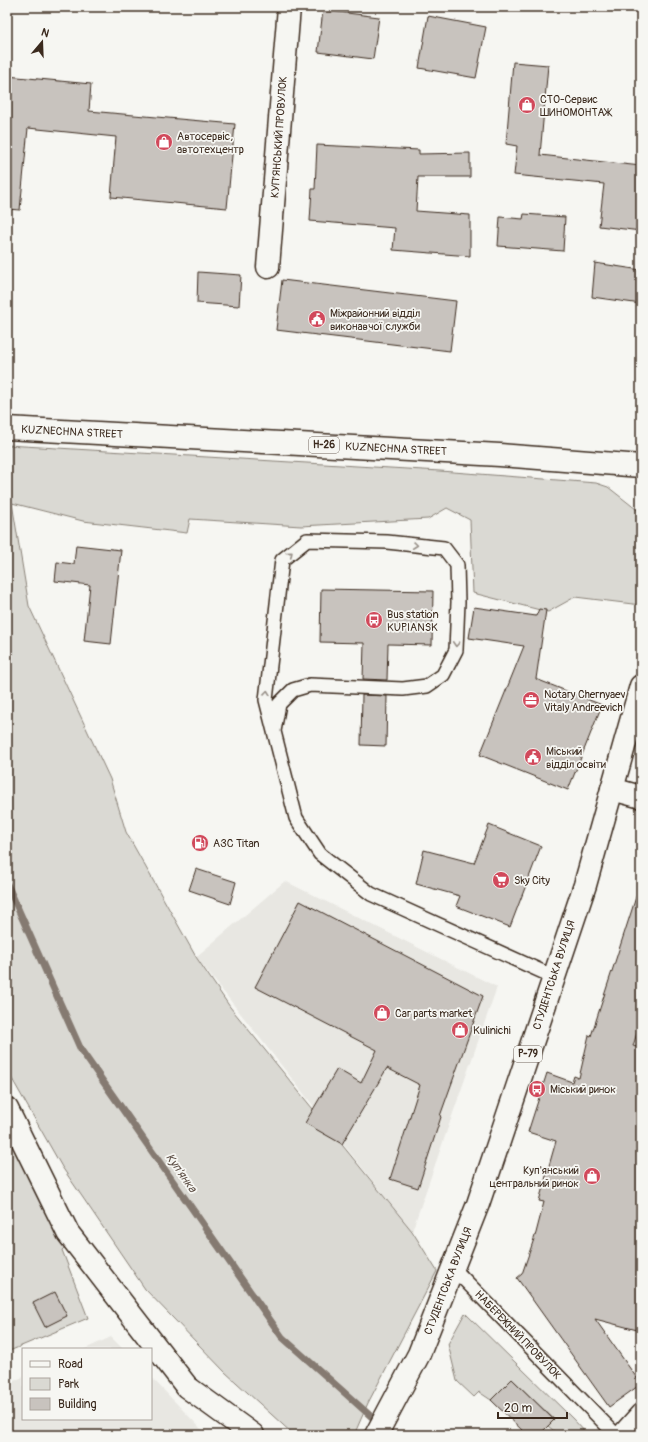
<svg xmlns="http://www.w3.org/2000/svg" width="648" height="1442" viewBox="0 0 648 1442" font-family="Pangolin,sans-serif">
	<style>
		.built { fill: #e8e7e2 }
		.green { fill: #dad9d3; stroke: #8a8278 }
		.lines { fill: none; stroke-linecap: round; stroke-linejoin: round }
		.stream { stroke: #857a71; stroke-width: 7 }
		.building { fill: #c8c3be; stroke: #3b2a1e }
		.lane-casing { stroke: #3b2a1e; stroke-width: 16 }
		.street-casing { stroke: #3b2a1e; stroke-width: 25 }
		.primary-casing { stroke: #3b2a1e; stroke-width: 25 }
		.lane { stroke: #f6f6f2; stroke-width: 13 }
		.street { stroke: #f6f6f2; stroke-width: 22 }
		.primary { stroke: #f6f6f2; stroke-width: 22 }
		.oneway { stroke: #989088 }
		.labels { text-anchor: middle; dominant-baseline: central; stroke-width: 3.5; stroke-linejoin: round; paint-order: stroke }
		.shield { fill: #f6f6f2; stroke: #73675e; stroke-width: 1 }
		.shield-label { font-size: 10px; font-weight: bold; fill: #3b2a1e }
		.poi-label { font-size: 11px; fill: #3b2a1e; stroke: #f6f6f2; text-anchor: start }
		.street-label { font-size: 11px; fill: #3b2a1e; stroke: #f6f6f2 }
		.water-label { font-size: 12px; font-style: italic; fill: #605248; stroke: #f6f6f2 }
	</style>
	<rect width="100%" height="100%" fill="#f6f6f2"/>
	<filter id="ink" filterUnits="userSpaceOnUse"><feTurbulence type="fractalNoise" baseFrequency=".025" numOctaves="2"/><feDisplacementMap in="SourceGraphic" scale="8" xChannelSelector="R" yChannelSelector="G"/><feConvolveMatrix kernelMatrix="1 2 1 2 8 2 1 2 1" color-interpolation-filters="sRGB"/></filter>
	<g filter="url(#ink)">
		<g class="built">
			<path d="M285,881L497,987L412,1231L196,957Z"/>
			<path d="M111,1337L123,1349H85Z"/>
			<path d="M23,1377V1419H151V1377L207,1435H7V1384Z"/>
		</g>
		<g class="green">
			<path d="M7,445L440,471L596,483L608,487L641,513V605L575,597L548,612L473,593L470,520L447,508L428,519L301,526L190,519L187,533L83,521L12,503L29,606L110,779L126,832L196,957L230,1007L412,1231L437,1271L368,1403L354,1435H294L225,1372L145,1289L62,1167L7,1070Z"/>
			<path d="M7,1119L58,1223L65,1247L62,1250L88,1318L7,1352Z"/>
			<path d="M465,1313L573,1419L588,1435H559L548,1426L554,1419L512,1379L491,1400L479,1392L474,1397L457,1381L448,1344Z"/>
		</g>
		<g class="lines">
			<path class="stream" d="M7,884L81,1050L282,1337L392,1435"/>
		</g>
		<g class="building">
			<path d="M323,10L379,17L373,59L318,52Z"/>
			<path d="M428,16L486,27L476,78L419,68Z"/>
			<path d="M513,62L548,65L540,155L641,166V231L599,226L604,184L514,175L517,146L506,144Z"/>
			<path d="M7,76L91,84L89,111L235,124L227,208L111,197L116,137L28,128L20,210L7,209Z"/>
			<path d="M317,145L419,150V154L470,153V177H418L416,211L470,215V256L393,250L395,228L310,221L312,189H315Z"/>
			<path d="M524,214L565,217L563,251L498,246L500,217L523,219Z"/>
			<path d="M595,263L641,270V304L592,297Z"/>
			<path d="M198,272L241,275L239,306L197,303Z"/>
			<path d="M282,280L456,301L450,351L276,330Z"/>
			<path d="M76,545L121,550L111,644L84,641L90,585L55,581L57,562L74,564Z"/>
			<path d="M321,589L433,591L432,645L388,644L387,680L363,679L364,643L320,642Z"/>
			<path d="M474,607L536,616L539,609L546,610L536,679L602,705L568,790L480,755L524,646L469,638Z"/>
			<path d="M362,695L387,696L386,746L361,745Z"/>
			<path d="M489,825L541,846L510,927L456,906L460,896L416,884L424,850L474,863Z"/>
			<path d="M196,869L236,882L230,904L189,890Z"/>
			<path d="M637,894L641,895V1020L633,1046L641,1048V1331L595,1319L641,1384L609,1407L517,1278L522,1274L536,1233L544,1202L539,1201L556,1141L528,1132L547,1073L572,1082L574,1076L579,1078L589,1035L591,1036Z"/>
			<path d="M300,901L483,996L440,1116L441,1117L418,1188L390,1179L420,1085L387,1068L342,1144L305,1123L337,1069L361,1083L377,1050L255,987Z"/>
			<path d="M55,1292L67,1316L45,1327L33,1303Z"/>
			<path d="M512,1379L554,1420L539,1435H527L491,1400Z"/>
		</g>
		<g class="lines">
			<g class="lane-casing">
				<g id="lane">
					<path d="M274,731L279,704L293,690L310,685L403,689L427,686L443,675L456,650L458,602L457,565L444,548L387,542L307,540L282,560L266,700L296,818L320,854L371,894L554,977"/>
					<path d="M453,1268L616,1435"/>
				</g>
			</g>
			<g class="street-casing">
				<g id="street">
					<path d="M268,267L289,7"/>
					<path d="M612,789L641,797"/>
					<path d="M7,1109L68,1233L187,1387L253,1435"/>
					<path d="M623,1435L641,1415"/>
				</g>
			</g>
			<g class="primary-casing">
				<g id="primary">
					<path d="M7,428L500,455L641,466"/>
					<path d="M376,1435L419,1354L478,1204L585,885L641,686"/>
				</g>
			</g>
			<use href="#lane" class="lane"/>
			<use href="#street" class="street"/>
			<use href="#primary" class="primary"/>
		</g>
		<defs><path id="oneway-chevron" d="M-2-3.5L2.5 0L-2 3.5" fill="none" stroke-width="1.6" stroke-linecap="round" stroke-linejoin="round"/></defs>
		<g class="oneway">
			<use href="#oneway-chevron" transform="translate(415 545) rotate(6)"/>
			<use href="#oneway-chevron" transform="translate(290 554) rotate(-40)"/>
			<use href="#oneway-chevron" transform="translate(456 644) rotate(93)"/>
			<use href="#oneway-chevron" transform="translate(267 693) rotate(-84)"/>
		</g>
	</g>
	<defs>
		<g id="shop-disc" transform="scale(0.9)"><circle r="9.5" fill="#d1495b" stroke="#f6f6f2"/><path d="M-5-2.5h2.3a2.7 3.5 0 0 1 5.4 0H5L5.5 6h-11ZM-1.5-2.5h3a1.5 2.3 0 0 0-3 0Z" fill="#fff"/></g>
		<g id="civic-disc" transform="scale(0.9)"><circle r="9.5" fill="#d1495b" stroke="#f6f6f2"/><path d="M-.6-6.5H3V-4.5H.6V-3L4-1V1h2V6H-6V1h2V-1L-.6-3ZM-1.2 2.5V6h2.4V2.5Z" fill="#fff"/></g>
		<g id="bus-disc" transform="scale(0.9)"><circle r="9.5" fill="#d1495b" stroke="#f6f6f2"/><path d="M-5-6H5V4H4V6H2V4H-2V6H-4V4H-5ZM-3.5-4V0h7V-4ZM-3.5 1.2v1.5H-2V1.2ZM2 1.2v1.5H3.5V1.2Z" fill="#fff"/></g>
		<g id="office-disc" transform="scale(0.9)"><circle r="9.5" fill="#d1495b" stroke="#f6f6f2"/><path d="M-6-3h4V-5.5h4V-3h4V5H-6ZM-1-4.5V-3h2v-1.5ZM-6 0V1H6V0Z" fill="#fff"/></g>
		<g id="fuel-disc" transform="scale(0.9)"><circle r="9.5" fill="#d1495b" stroke="#f6f6f2"/><path d="M-5.5-6h7V0h2V4h1.3V-2.5L3-4.5l.8-.8L6-3V5H2.5V1h-1V6h-7ZM-4.2-4.7v3.2H.2V-4.7Z" fill="#fff"/></g>
		<g id="supermarket-disc" transform="scale(0.9)"><circle r="9.5" fill="#d1495b" stroke="#f6f6f2"/><path d="M-6-5.5h2.5l.6 2H6L4.5 2H-2.5L-4.4-4H-6ZM-1.5 3.2a1.3 1.3 0 1 0 .1 0ZM3 3.2a1.3 1.3 0 1 0 .1 0Z" fill="#fff"/></g>
	</defs>
	<g fill-rule="evenodd">
		<use href="#shop-disc" x="527" y="105"/>
		<use href="#shop-disc" x="164" y="142"/>
		<use href="#civic-disc" x="317" y="319"/>
		<use href="#bus-disc" x="374" y="620"/>
		<use href="#office-disc" x="531" y="700"/>
		<use href="#civic-disc" x="533" y="757"/>
		<use href="#fuel-disc" x="200" y="843"/>
		<use href="#supermarket-disc" x="501" y="880"/>
		<use href="#shop-disc" x="382" y="1013"/>
		<use href="#shop-disc" x="460" y="1030"/>
		<use href="#bus-disc" x="537" y="1089"/>
		<use href="#shop-disc" x="592" y="1176"/>
	</g>
	<g class="labels">
		<g class="shield">
			<rect x="309" y="437" width="30" height="16" rx="3"/>
			<rect x="514" y="1046" width="28" height="16" rx="3"/>
		</g>
		<g class="shield-label">
			<text x="324" y="445">Н-26</text>
			<text x="528" y="1054">Р-79</text>
		</g>
		<g class="poi-label">
			<text x="540" y="99">СТО-Сервис<tspan x="540" dy="13">ШИНОМОНТАЖ</tspan></text>
			<text x="177" y="136">Автосервіс,<tspan x="177" dy="13">автотехцентр</tspan></text>
			<text x="330" y="313">Міжрайонний відділ<tspan x="330" dy="13">виконавчої служби</tspan></text>
			<text x="387" y="614">Bus station<tspan x="387" dy="13">KUPIANSK</tspan></text>
			<text x="544" y="694">Notary Chernyaev<tspan x="544" dy="13">Vitaly Andreevich</tspan></text>
			<text x="546" y="751">Міський<tspan x="546" dy="13">відділ освіти</tspan></text>
			<text x="213" y="843">АЗС Titan</text>
			<text x="514" y="880">Sky City</text>
			<text x="395" y="1013">Car parts market</text>
			<text x="473" y="1030">Kulinichi</text>
			<text x="550" y="1089">Міський ринок</text>
			<text x="579" y="1170" text-anchor="end">Куп'янський<tspan x="579" dy="13">центральний ринок</tspan></text>
		</g>
		<g class="street-label">
			<text transform="translate(279 137) rotate(-86)">КУП'ЯНСЬКИЙ ПРОВУЛОК</text>
			<text transform="translate(72 432) rotate(3)">KUZNECHNA STREET</text>
			<text transform="translate(396 449) rotate(3)">KUZNECHNA STREET</text>
			<text transform="translate(554 975) rotate(-72)">СТУДЕНТСЬКА ВУЛИЦЯ</text>
			<text transform="translate(448 1281) rotate(-69)">СТУДЕНТСЬКА ВУЛИЦЯ</text>
			<text transform="translate(518 1335) rotate(46)">НАБЕРЕЖНИЙ ПРОВУЛОК</text>
		</g>
		<g class="water-label">
			<text transform="translate(181 1173) rotate(55)">Куп'янка</text>
		</g>
	</g>
	<rect width="648" height="1442" fill="none" stroke="#f6f6f2" stroke-width="24"/>
	<rect x="12" y="12" width="624" height="1418" fill="none" stroke="#3b2a1e" stroke-width="1.5" filter="url(#ink)"/>
	<rect x="22" y="1348" width="130" height="72" fill="#f6f6f2" stroke="#aba49d"/>
	<rect x="30" y="1361" width="20" height="6" fill="#f6f6f2" stroke="#aba49d"/>
	<text x="58" y="1368" font-size="12" fill="#3b2a1e">Road</text>
	<rect x="30" y="1378" width="20" height="12" fill="#dad9d3" stroke="#aba49d"/>
	<text x="58" y="1388" font-size="12" fill="#3b2a1e">Park</text>
	<rect x="30" y="1398" width="20" height="12" fill="#c8c3be" stroke="#aba49d"/>
	<text x="58" y="1408" font-size="12" fill="#3b2a1e">Building</text>
	<g transform="translate(42 42) rotate(19)" stroke="#f6f6f2" stroke-width="3" paint-order="stroke">
	<path d="M0-3L7 15L0 10L-7 15Z" fill="#3b2a1e"/>
	<text y="-6" font-size="11" font-weight="bold" text-anchor="middle" fill="#3b2a1e">N</text>
	</g>
	<path d="M498 1412v6h69v-6" fill="none" stroke="#3b2a1e" stroke-width="2"/>
	<text x="504" y="1412" font-size="12" fill="#3b2a1e" stroke="#f6f6f2" stroke-width="3" paint-order="stroke">20 m</text>
</svg>
